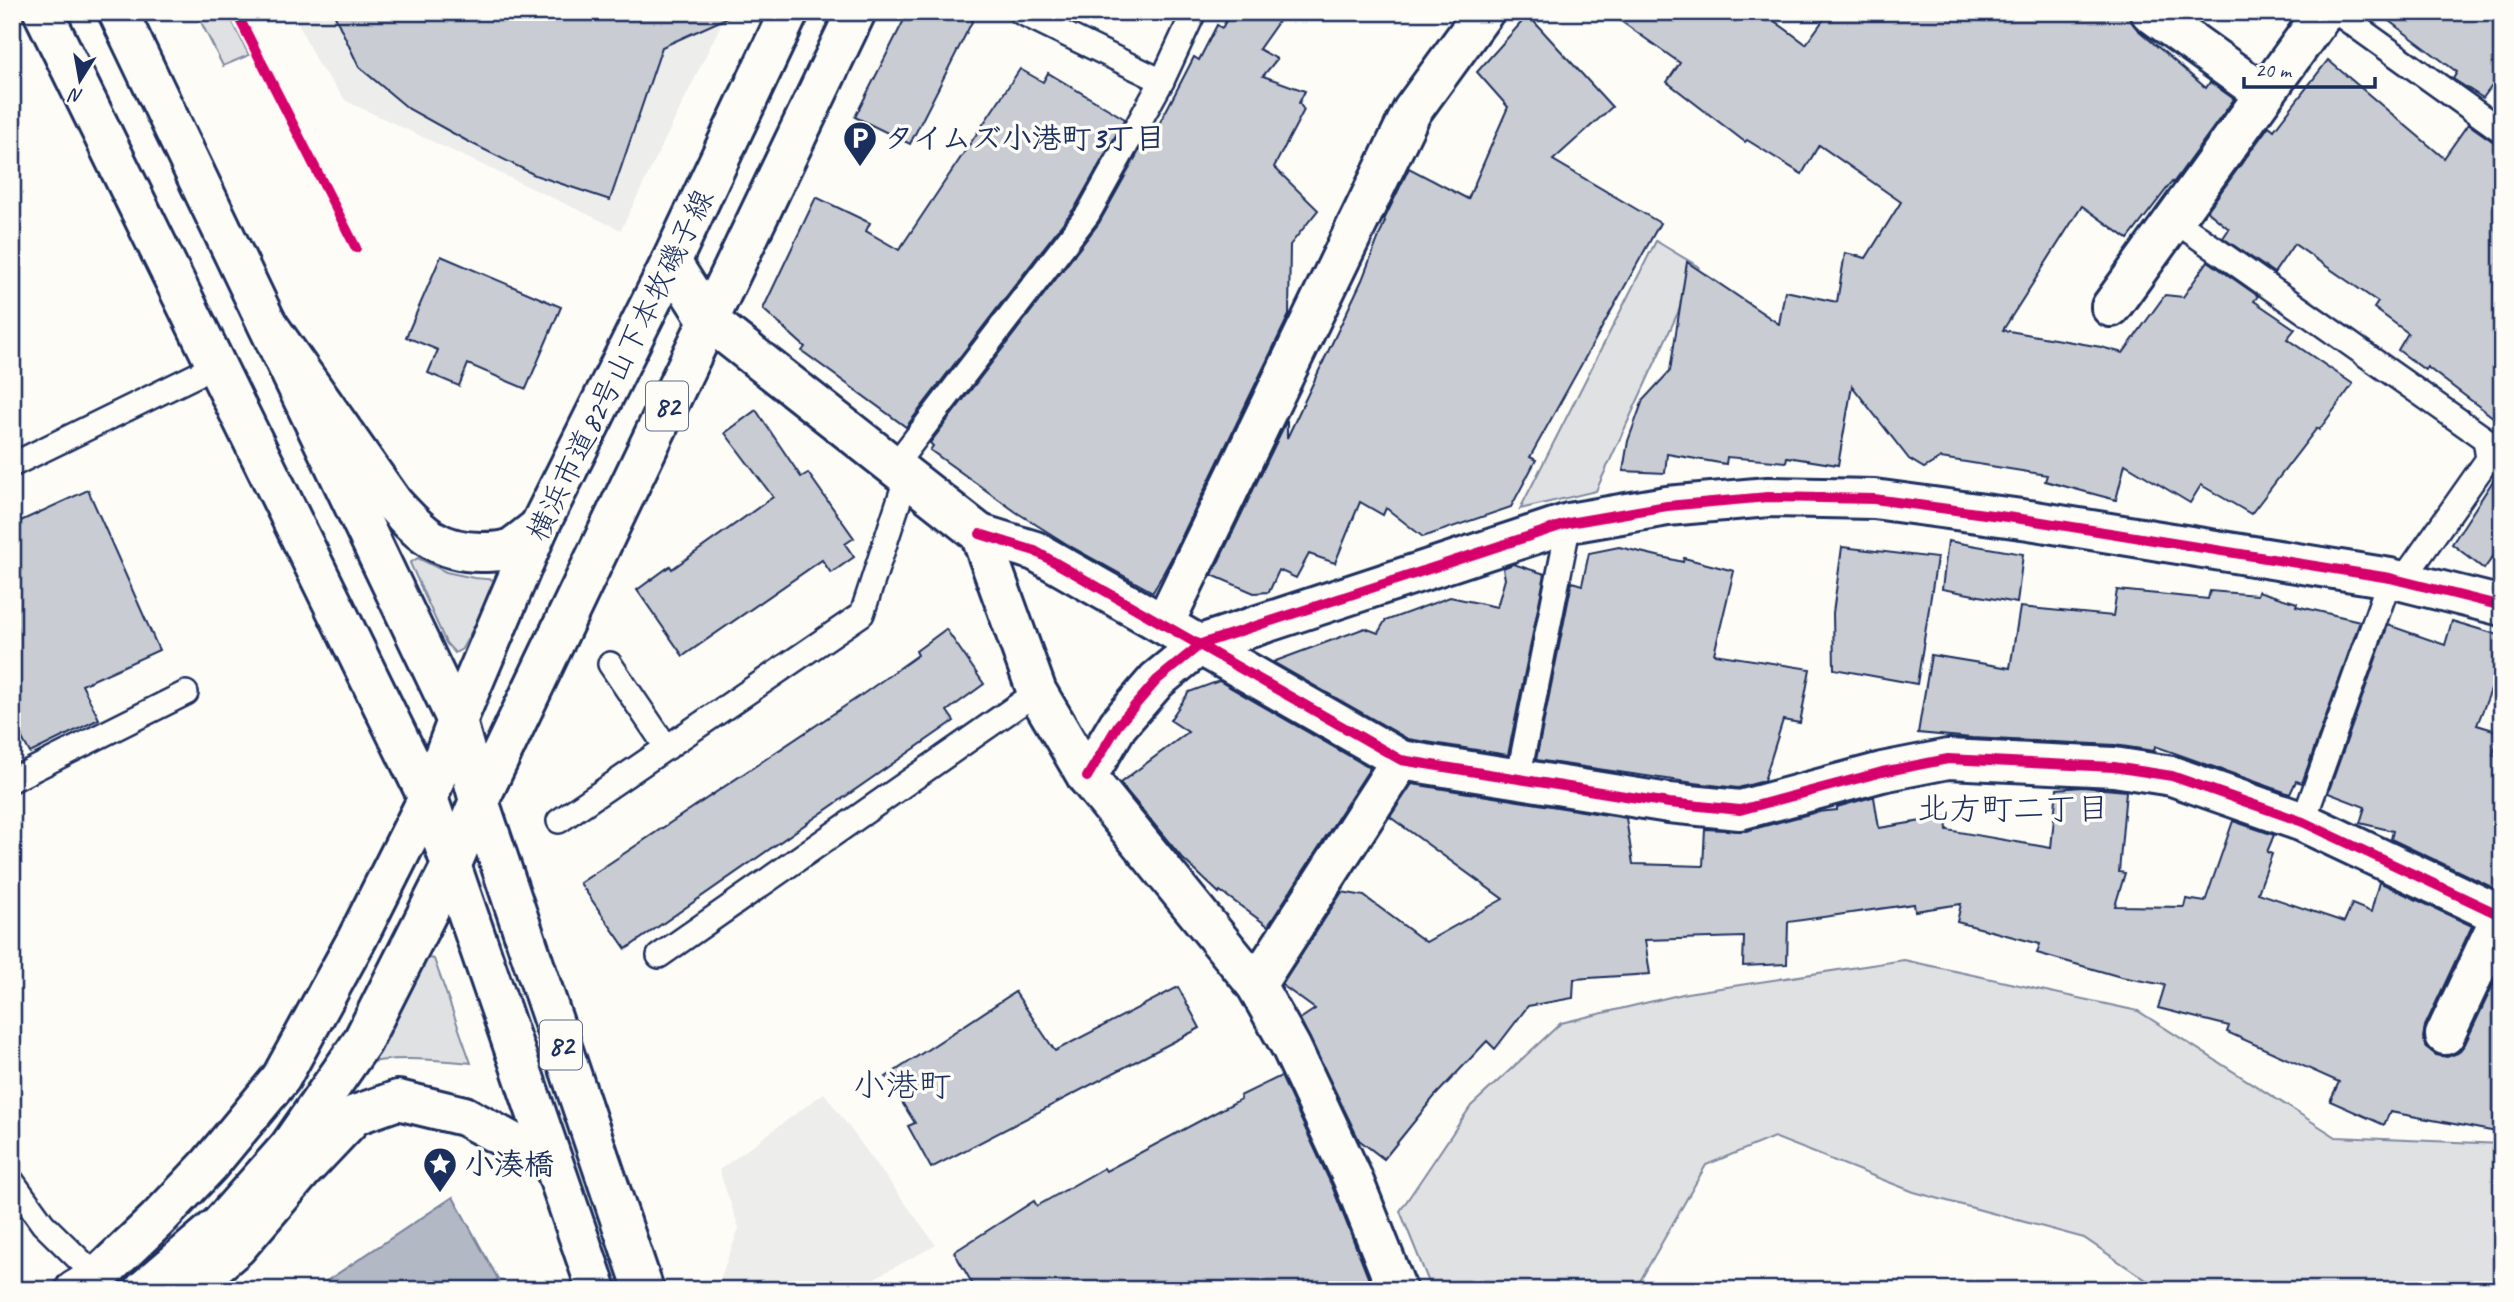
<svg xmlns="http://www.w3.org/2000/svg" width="2514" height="1302" viewBox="0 0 2514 1302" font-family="Caveat,'Klee One',sans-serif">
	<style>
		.built { fill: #edeeec }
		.green { fill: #e0e1e3; stroke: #7e88a0; stroke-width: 2 }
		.water { fill: #b3b8c5; stroke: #76819c; stroke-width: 2 }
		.building { fill: #c9ccd3; stroke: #1b2f5e; stroke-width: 2 }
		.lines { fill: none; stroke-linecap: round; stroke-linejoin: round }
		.service-casing { stroke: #1b2f5e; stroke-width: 28 }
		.minor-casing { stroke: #1b2f5e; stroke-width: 44 }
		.tertiary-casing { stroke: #1b2f5e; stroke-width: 44 }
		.primary-casing { stroke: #1b2f5e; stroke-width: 44 }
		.service { stroke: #fdfcf7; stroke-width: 23 }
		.minor { stroke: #fdfcf7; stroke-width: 38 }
		.tertiary { stroke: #fdfcf7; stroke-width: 38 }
		.primary { stroke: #fdfcf7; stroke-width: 38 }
		.cycleway-casing { stroke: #fdfcf7; stroke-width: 15 }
		.cycleway { stroke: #d6006c; stroke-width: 10 }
		.labels { text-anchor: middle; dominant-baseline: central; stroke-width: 7; stroke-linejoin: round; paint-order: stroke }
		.shield { fill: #fdfcf7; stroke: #5f6c8c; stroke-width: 2 }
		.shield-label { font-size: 28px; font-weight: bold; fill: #1b2f5e }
		.poi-label { font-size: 30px; font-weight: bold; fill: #1b2f5e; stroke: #fdfcf7; text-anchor: start }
		.street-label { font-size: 30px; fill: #1b2f5e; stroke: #fdfcf7 }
		.neighbourhood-label { font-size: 32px; fill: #1b2f5e; stroke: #fdfcf7 }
		.quarter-label { font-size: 33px; fill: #1b2f5e; stroke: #fdfcf7 }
	</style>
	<rect width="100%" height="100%" fill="#fdfcf7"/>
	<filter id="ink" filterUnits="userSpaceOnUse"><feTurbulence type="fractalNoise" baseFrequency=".0143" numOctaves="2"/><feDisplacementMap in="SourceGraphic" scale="14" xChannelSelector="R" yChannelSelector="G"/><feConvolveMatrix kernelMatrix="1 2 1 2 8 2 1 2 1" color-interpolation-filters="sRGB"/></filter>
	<g filter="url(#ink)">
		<g class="built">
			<path d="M293,12H727L621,230L346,101L317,63Z"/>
			<path d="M824,1093L936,1245L852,1290H716L739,1228L719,1170Z"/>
		</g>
		<g class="green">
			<path d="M196,12H228L249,55L223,66Z"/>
			<path d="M1656,241L1699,267L1596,491L1520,509Z"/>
			<path d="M418,558L446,572L474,578L499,580L462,649L455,653L446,643L410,563Z"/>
			<path d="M414,954L434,959L471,1063C435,1060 394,1055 359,1065Z"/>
			<path d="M1904,960L2138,1011L2336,1137L2502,1144V1290H2161L2084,1238L1914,1192L1774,1137L1706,1165L1635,1290H1432L1400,1211L1471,1106L1561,1023L1687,993Z"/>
		</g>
		<path class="water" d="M453,1197L498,1279L482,1290H313Z"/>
		<g class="building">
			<path d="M333,12H740L662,47L610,200L535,175L467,141L409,109L359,67Z"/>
			<path d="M908,12H977L910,144L855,117Z"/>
			<path d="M1231,12H1285L1259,49L1277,59L1263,76L1305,91L1299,103L1304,110L1274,167L1318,210L1290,245L1289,315L1171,559L1153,592L1070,546L1016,512L930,450L933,446L930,443L1099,223L1149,133L1153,136L1194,57L1199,60L1217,25L1222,28Z"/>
			<path d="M1608,12H1762L1806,44L1829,12H2126L2137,29L2206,88L2210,82L2234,99L2173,183L2172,182L2128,239L2082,206L2003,330L2101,347L2123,353L2165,295L2183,297L2208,261L2258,296L2254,301L2295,329L2287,339L2353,384L2319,430L2317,428L2251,514L2201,485L2190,503L2125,464L2116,500L2045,481L2047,475L1941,458L1924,468L1909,459L1852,386L1838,465L1787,457L1786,462L1727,457L1726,464L1667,454L1665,473L1623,471L1628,441L1643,400L1670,371L1687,262L1779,324L1785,291L1837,302L1845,253L1866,258L1901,202L1819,145L1802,174L1747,140L1745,142L1667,82L1680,63Z"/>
			<path d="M2377,12H2502V72L2483,98L2453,79L2457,72Z"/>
			<path d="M1528,15L1612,107L1553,160L1660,223L1530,457L1536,460L1511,507L1423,537L1386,508L1383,515L1360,502L1335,563L1309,554L1296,578L1279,570L1269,592L1254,593L1212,575L1287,420V438L1362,280L1385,221L1384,220L1409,168L1468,199L1508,107L1477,72Z"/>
			<path d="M2328,60L2444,158L2468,124L2494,142L2502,145V424L2427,367L2425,370L2398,350L2408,333L2374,308L2378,302L2294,244L2274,273L2223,238L2229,229L2207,211L2269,126L2274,130Z"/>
			<path d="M1020,69L1043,82L1048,73L1125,119L1076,206L906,427L802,351L805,347L763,309L816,197L870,223L866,231L899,250Z"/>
			<path d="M441,256L561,307L526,389L468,364L459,386L428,373L438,350L406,337Z"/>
			<path d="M756,410L801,477L808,473L854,538L845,544L854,557L831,573L822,560L683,656L637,590L670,566L672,569L773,497L725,433Z"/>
			<path d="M2502,467V544L2484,569L2452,544Z"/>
			<path d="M88,490L159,650L82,685L99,719L30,753L12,720V525Z"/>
			<path d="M1948,541L2023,554L2017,603L1942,589Z"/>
			<path d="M1619,547L1683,562L1684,558L1734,571L1714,654L1810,669L1800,723L1783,720L1764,781L1738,788L1694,783L1536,760L1572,582L1582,585L1589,553Z"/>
			<path d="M1842,547L1937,558L1917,684L1834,669L1833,613Z"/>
			<path d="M1513,564L1545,574L1508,755L1408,739L1273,662L1365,628L1378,633L1385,621L1450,597L1497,607L1505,579L1503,568Z"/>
			<path d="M2117,590L2208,599L2210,591L2257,595L2258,591L2297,603L2296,606L2360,621L2302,783L2296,781L2290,794L2155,746L2154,751L2115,745L1972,738L1918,733L1931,655L2010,668L2020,607L2113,616Z"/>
			<path d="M2452,621L2502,636V662L2477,725L2500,732L2493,755L2502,758V892L2391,839L2393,831L2360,823L2365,807L2328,793L2388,625L2445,645Z"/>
			<path d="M946,629L984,684L947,711L954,721L626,949L580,883L863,694L918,655L916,651Z"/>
			<path d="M1219,681L1370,768L1268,926L1220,891L1219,893L1182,858L1120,783L1188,732L1170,720L1189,692Z"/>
			<path d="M1412,784L1626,818L1633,864L1703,866L1705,829L1746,831L1817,812L1837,810V807L1872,797H1874L1879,828L1946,817L1947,830L2051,848L2057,789L2082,787L2126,791L2119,872L2125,873L2115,906L2184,907L2186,899L2205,902L2233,821L2274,835L2267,852L2272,854L2258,893L2344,922L2352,904L2371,912L2379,882L2472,926L2425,1026L2423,1038L2427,1048L2436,1055L2447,1057L2458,1053L2465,1044L2502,966V1133L2390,1112L2384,1125L2330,1101L2339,1082L2227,1032L2229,1026L2158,1008L2165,985L2121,977L2037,953L2040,944L1957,922L1961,904L1915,911L1914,904L1788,922L1787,964L1743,966L1744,937L1645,940L1650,974L1574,979L1573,998L1528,1006L1495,1049L1487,1041L1434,1097L1384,1159L1359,1140L1300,1019L1315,1009L1282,985L1342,892L1364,896L1426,942L1503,899L1390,817Z"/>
			<path d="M1178,987L1200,1028L931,1168L908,1126L915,1123L886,1077L1015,992L1055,1051Z"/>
			<path d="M1281,1076L1332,1186L1373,1290H976L954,1252L1034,1201L1037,1206L1104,1168L1106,1171L1241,1099L1240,1096Z"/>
		</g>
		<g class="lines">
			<g class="service-casing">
				<g id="service">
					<path d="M1020,12L1162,81"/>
					<path d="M2336,12L2502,131"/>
					<path d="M2174,220L2485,439L2488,459L2402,581"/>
					<path d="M12,465L217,365"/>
					<path d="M895,465L1088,214L1162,81L1194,12"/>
					<path d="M610,664L667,748"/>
					<path d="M1518,779L1569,523"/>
					<path d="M12,780L186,693"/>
					<path d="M559,821L862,614L907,476"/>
					<path d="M2303,822L2390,578"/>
					<path d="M659,956L1037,692"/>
					<path d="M12,1181L43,1224L97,1277"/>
				</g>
			</g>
			<g class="minor-casing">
				<g id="minor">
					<path d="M2150,12L2264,94"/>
					<path d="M671,262L708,320L980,534L1037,692L1087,777L1256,985L1291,1047L1352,1177L1397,1290"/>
					<path d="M2111,307L2324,12"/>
					<path d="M980,534L1035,551L1401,760L1669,803L1740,810L1882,772L1948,759L2114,767L2172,776L2303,822L2502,916"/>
					<path d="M1164,624L1412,111L1484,12"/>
					<path d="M1087,777L1118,725L1157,680L1201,644L1569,523L1667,506L1768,497L1874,499L2029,520L2390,578L2502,606"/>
					<path d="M1256,985L1401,760"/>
					<path d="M2445,1035L2501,916"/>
				</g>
			</g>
			<g class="tertiary-casing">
				<g id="tertiary">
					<path d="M43,12L428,798L357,939L281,1078L209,1165L156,1221L97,1277L75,1290"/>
					<path d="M118,12L457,721L479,801L452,864L362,1042L289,1147L220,1225L144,1290"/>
				</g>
			</g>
			<g class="primary-casing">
				<g id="primary">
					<path d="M268,325L393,503C420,533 438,552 481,552C491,552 504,552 513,547C522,541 531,533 539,527"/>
					<path d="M186,1290L237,1247L302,1171L355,1115L398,1100L464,1116L552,1164"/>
					<path d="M597,1290L428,798L457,721L539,527L671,262L789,12"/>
					<path d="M644,1290L479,801L856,12"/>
				</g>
			</g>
			<use href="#service" class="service"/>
			<use href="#minor" class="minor"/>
			<use href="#tertiary" class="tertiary"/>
			<use href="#primary" class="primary"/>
			<g class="cycleway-casing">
				<g id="cycleway">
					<path d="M236,12L356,248"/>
					<path d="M980,534L1035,551L1401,760L1669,803L1740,810L1882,772L1948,759L2114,767L2172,776L2303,822L2502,916"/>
					<path d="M1087,777L1118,725L1157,680L1201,644L1569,523L1667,506L1768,497L1874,499L2029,520L2390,578L2502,606"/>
				</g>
			</g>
			<use href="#cycleway" class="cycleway"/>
		</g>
	</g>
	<defs>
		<g id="parking-pin" transform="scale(1.75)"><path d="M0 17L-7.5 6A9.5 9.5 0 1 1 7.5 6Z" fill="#1b2f5e" stroke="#fdfcf7"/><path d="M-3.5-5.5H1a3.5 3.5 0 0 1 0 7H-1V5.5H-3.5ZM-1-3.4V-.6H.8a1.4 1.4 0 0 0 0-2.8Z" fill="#fff"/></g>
		<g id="sight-pin" transform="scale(1.75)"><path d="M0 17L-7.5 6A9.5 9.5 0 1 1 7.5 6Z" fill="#1b2f5e" stroke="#fdfcf7"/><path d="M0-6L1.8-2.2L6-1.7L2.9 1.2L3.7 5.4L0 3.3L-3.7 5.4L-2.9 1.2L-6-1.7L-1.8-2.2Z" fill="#fff"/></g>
	</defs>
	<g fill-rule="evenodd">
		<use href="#parking-pin" x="860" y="138"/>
		<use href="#sight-pin" x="440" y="1164"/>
	</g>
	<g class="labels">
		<g class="shield">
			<rect x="646" y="381.5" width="42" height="49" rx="5"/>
			<rect x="540" y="1020.5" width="42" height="49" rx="5"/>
		</g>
		<g class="shield-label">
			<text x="667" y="406">82</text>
			<text x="561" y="1045">82</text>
		</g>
		<g class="poi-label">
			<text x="884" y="138">タイムズ小港町3丁目</text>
			<text x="464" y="1164">小湊橋</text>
		</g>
		<g class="street-label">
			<text transform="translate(620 365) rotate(-64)">横浜市道82号山下本牧磯子線</text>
		</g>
		<g class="neighbourhood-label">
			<text x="2013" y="808">北方町二丁目</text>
		</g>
		<g class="quarter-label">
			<text x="902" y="1085">小港町</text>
		</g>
	</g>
	<rect width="2514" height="1302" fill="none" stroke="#fdfcf7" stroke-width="42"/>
	<rect x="21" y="21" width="2472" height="1260" fill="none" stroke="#1b2f5e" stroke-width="2.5" filter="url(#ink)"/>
	<g transform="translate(80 80) rotate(191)" stroke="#fdfcf7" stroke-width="5" paint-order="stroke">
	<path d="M0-5L12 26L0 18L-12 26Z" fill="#1b2f5e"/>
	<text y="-10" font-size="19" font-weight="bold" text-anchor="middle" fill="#1b2f5e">N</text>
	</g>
	<path d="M2244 77v10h131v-10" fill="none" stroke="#1b2f5e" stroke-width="3.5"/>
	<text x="2255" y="77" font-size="21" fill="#1b2f5e" stroke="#fdfcf7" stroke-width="5" paint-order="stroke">20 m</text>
</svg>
